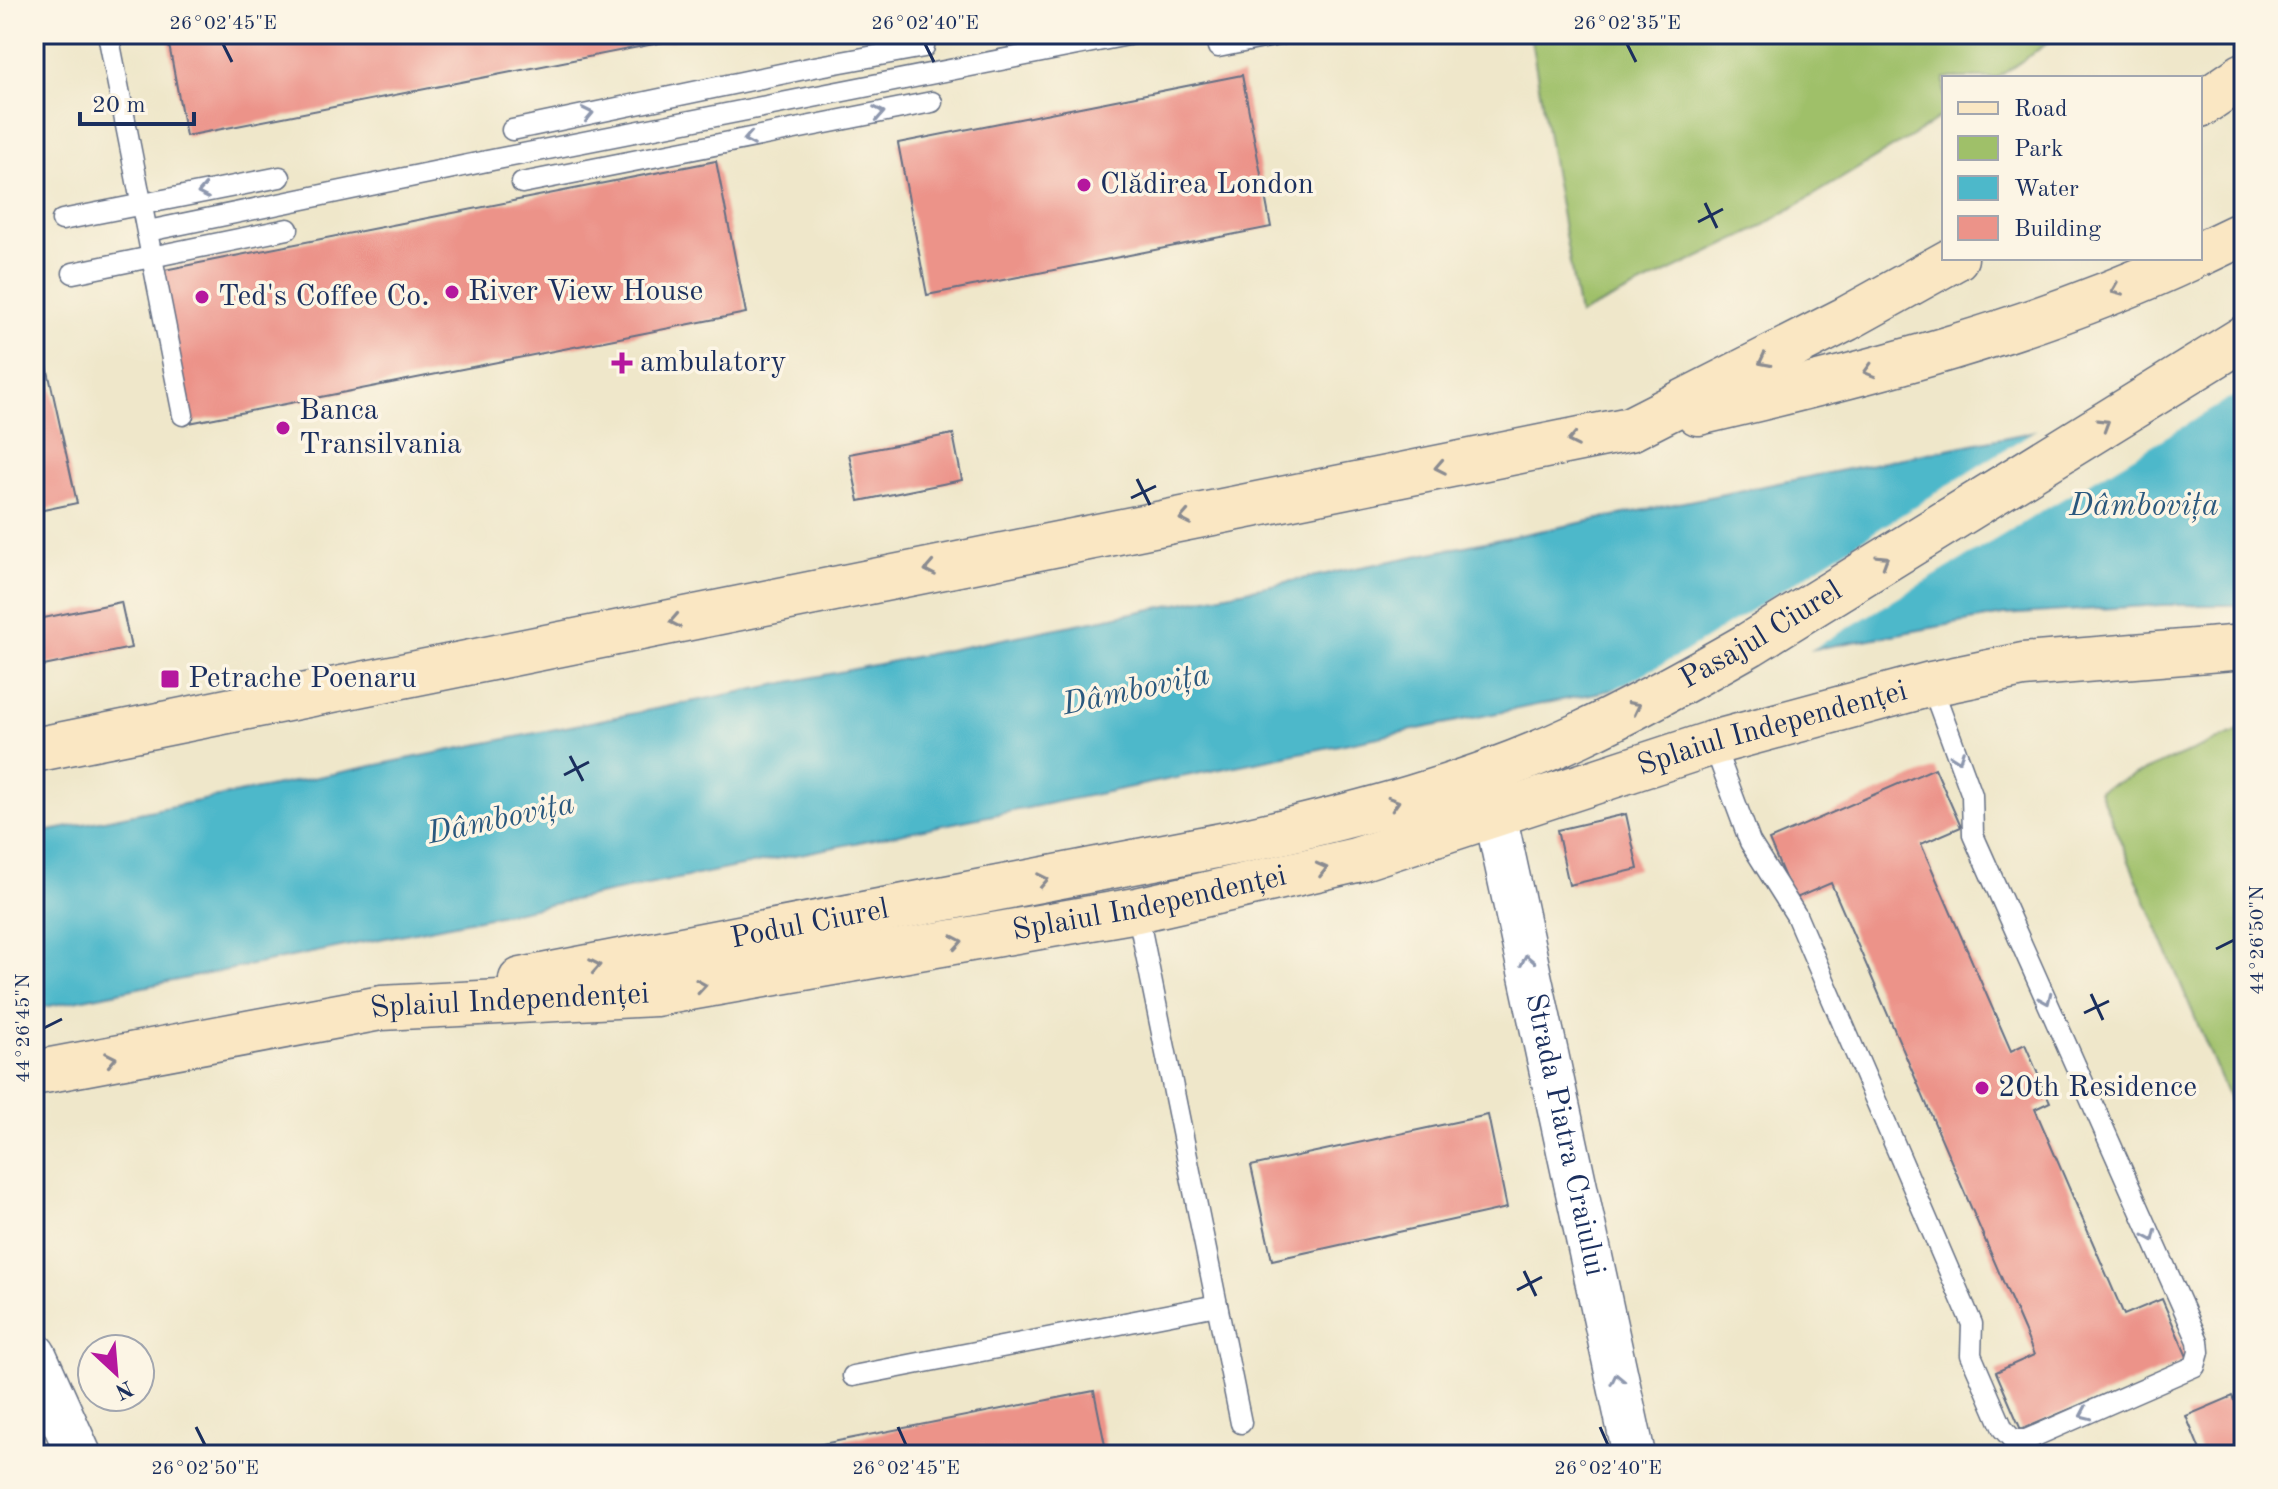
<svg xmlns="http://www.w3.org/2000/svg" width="2278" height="1489" viewBox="0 0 2278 1489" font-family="'Old Standard TT',serif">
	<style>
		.green { fill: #9fc069; stroke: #5d7864; stroke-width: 2 }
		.water { fill: #4db8ca; stroke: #347494; stroke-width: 2 }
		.pier { fill: #efe7ca }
		.building { fill: #ec9389 }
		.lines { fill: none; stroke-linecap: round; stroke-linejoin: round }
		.service-casing { stroke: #656f84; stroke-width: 23 }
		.minor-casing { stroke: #656f84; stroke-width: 45 }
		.tertiary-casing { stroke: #656f84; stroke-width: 47 }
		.secondary-casing { stroke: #656f84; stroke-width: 47 }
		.service { stroke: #fff; stroke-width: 20 }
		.minor { stroke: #fff; stroke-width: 42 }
		.tertiary { stroke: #fff; stroke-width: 44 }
		.secondary { stroke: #fae7c3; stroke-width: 44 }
		.oneway { stroke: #8d97ae }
		.oneway2 { stroke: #8a8b90 }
		.ticks { fill: none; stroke: #1b2f5e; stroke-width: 3 }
		.poi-dot { fill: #b5179e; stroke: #fcf5e5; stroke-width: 3 }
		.labels { text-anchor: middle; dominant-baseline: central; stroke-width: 7; stroke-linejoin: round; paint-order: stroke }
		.poi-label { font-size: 30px; fill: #1b2f5e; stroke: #fcf5e5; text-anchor: start }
		.street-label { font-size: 30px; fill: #1b2f5e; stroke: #fcf5e5 }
		.water-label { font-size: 32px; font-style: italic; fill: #2a587e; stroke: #fcf5e5 }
		.neatline { fill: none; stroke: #1b2f5e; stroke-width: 3 }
		.ticks-label { font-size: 20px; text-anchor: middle; fill: #1b2f5e }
	</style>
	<rect width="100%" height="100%" fill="#fcf5e5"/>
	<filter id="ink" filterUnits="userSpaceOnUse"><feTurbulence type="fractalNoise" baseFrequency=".0125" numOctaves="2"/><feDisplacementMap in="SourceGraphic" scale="16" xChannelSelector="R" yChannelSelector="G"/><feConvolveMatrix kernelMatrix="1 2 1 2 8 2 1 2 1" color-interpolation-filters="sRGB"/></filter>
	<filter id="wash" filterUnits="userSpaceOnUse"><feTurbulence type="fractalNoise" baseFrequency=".006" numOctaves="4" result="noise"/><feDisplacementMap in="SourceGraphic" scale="32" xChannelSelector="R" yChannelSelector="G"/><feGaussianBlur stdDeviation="1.8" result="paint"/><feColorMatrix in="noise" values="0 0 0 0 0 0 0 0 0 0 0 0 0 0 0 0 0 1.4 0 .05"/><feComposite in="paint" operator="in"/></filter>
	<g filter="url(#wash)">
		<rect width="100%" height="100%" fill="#efe7ca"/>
		<g class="green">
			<path d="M1530,34H2061L1997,78H1944V114L1920,131L1754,231L1579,315Z"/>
			<path d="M2244,729V1134L2099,790Z"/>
		</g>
		<path class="water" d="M2244,378V605H2162L2003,615L1814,649L34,1009V834L2022,434L2191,394Z"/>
		<path class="pier" d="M2244,374V390L1801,656L1600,697L1685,652L2045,424L2190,390Z"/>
		<g id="blocks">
			<g class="building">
				<path d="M167,34H700V35L186,136Z"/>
				<path d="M1242,75L1271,227L927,295L898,143Z"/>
				<path d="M716,161L746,313L189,423L159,271Z"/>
				<path d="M34,307L77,503L34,512Z"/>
				<path d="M953,434L962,480L859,501L849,454Z"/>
				<path d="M121,602L131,648L34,668V620Z"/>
				<path d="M1935,768L1961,827L1921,844L2011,1051L2025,1044L2050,1102L2035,1109L2124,1315L2162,1299L2188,1359L2021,1430L1996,1372L2034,1355L2024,1330L1831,883L1794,899L1769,840Z"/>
				<path d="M1626,814L1638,869L1569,885L1557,830Z"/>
				<path d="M1488,1115L1507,1208L1272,1260L1251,1166Z"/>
				<path d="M1094,1391L1107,1455H771V1454Z"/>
				<path d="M2233,1396L2244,1423V1455H2202L2186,1416Z"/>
			</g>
		</g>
	</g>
	<g filter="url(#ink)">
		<use href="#blocks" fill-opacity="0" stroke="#656f84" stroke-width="2"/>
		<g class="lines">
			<g class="service-casing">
				<g id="service">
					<path d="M108,34L183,415"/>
					<path d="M1218,47L1283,34"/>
					<path d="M512,130L814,67L924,47"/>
					<path d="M522,183L932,102"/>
					<path d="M62,220L280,177"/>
					<path d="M148,231L487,161L1133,34"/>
					<path d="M73,273L288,229"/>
					<path d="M1713,743L1750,842L1796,915L1972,1324L1971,1355L2003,1429L2013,1440H2026L2195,1366L2199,1352L2198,1341L1973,835L1972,795L1931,684"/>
					<path d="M1137,910L1241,1423"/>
					<path d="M853,1376L1217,1305"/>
				</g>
			</g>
			<g class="minor-casing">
				<g id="minor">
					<path id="s1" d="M1495,814L1634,1455"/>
				</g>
			</g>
			<g class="tertiary-casing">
				<path id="tertiary" d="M34,1355L79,1455"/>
			</g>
			<g class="secondary-casing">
				<g id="secondary">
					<path d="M2200,105L2244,75"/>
					<path d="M2200,254L2244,233"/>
					<path d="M1698,413C1866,374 2035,331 2191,258"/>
					<path d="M34,750L1630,429L1846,319L1956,258"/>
					<path id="s2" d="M521,980L1237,842C1354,816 1470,786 1579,735C1637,708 1694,676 1750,644L2244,338"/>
					<path id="s3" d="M34,1073L381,1008L655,994L1137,910L1356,860L1713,743L1931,684L2023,665L2244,647"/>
				</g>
			</g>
			<use href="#service" class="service"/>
			<use href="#minor" class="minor"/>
			<use href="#tertiary" class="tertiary"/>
			<use href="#secondary" class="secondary"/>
		</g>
		<defs><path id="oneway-chevron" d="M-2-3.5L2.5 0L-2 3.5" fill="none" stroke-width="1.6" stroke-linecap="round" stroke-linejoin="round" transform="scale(2)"/></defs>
		<g class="oneway">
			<use href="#oneway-chevron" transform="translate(879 113) rotate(-11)"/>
			<use href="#oneway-chevron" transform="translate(588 114) rotate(-12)"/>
			<use href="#oneway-chevron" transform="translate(749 139) rotate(169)"/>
			<use href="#oneway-chevron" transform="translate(203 192) rotate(169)"/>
			<use href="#oneway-chevron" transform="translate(1958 757) rotate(70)"/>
			<use href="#oneway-chevron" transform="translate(1527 960) rotate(-102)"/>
			<use href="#oneway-chevron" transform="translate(2046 999) rotate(66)"/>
			<use href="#oneway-chevron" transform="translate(2151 1236) rotate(66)"/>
			<use href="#oneway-chevron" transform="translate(1617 1379) rotate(-102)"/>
			<use href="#oneway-chevron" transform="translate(2085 1414) rotate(156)"/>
		</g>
		<g class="oneway2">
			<use href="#oneway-chevron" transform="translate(2116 290) rotate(158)"/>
			<use href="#oneway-chevron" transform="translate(1764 361) rotate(153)"/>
			<use href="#oneway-chevron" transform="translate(1869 371) rotate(164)"/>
			<use href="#oneway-chevron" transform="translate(2104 424) rotate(-32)"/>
			<use href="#oneway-chevron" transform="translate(1573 440) rotate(169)"/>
			<use href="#oneway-chevron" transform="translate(1440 467) rotate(169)"/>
			<use href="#oneway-chevron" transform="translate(1185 518) rotate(169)"/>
			<use href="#oneway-chevron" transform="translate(1883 560) rotate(-32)"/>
			<use href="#oneway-chevron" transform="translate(930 569) rotate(169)"/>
			<use href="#oneway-chevron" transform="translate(675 621) rotate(169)"/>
			<use href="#oneway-chevron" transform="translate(1635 707) rotate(-27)"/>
			<use href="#oneway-chevron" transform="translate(1394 803) rotate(-17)"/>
			<use href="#oneway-chevron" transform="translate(1322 869) rotate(-14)"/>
			<use href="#oneway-chevron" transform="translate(1043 880) rotate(-11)"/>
			<use href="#oneway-chevron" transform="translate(957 942) rotate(-10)"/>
			<use href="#oneway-chevron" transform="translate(595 966) rotate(-11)"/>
			<use href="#oneway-chevron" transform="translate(701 986) rotate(-9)"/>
			<use href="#oneway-chevron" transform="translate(111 1059) rotate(-11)"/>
		</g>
	</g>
	<path class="ticks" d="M223,44L232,62M925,44L934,62M1627,44L1636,62M1705,203L1717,228M1698,222L1723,209M1137,479L1150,505M1131,498L1156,486M570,756L583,781M564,775L589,762M2216,949L2234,940M2091,994L2103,1020M2084,1013L2109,1001M44,1028L62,1019M1524,1271L1536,1296M1517,1290L1542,1277M196,1427L205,1445M898,1427L906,1445M1600,1427L1608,1445"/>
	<g class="poi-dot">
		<circle cx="1084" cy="185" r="8"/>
		<circle cx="452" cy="292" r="8"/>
		<circle cx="202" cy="297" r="8"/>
		<path d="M618 351h8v8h8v8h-8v8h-8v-8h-8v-8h8z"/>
		<circle cx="283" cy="428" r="8"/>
		<rect x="160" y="669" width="20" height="20" rx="4"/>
		<circle cx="1982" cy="1088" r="8"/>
	</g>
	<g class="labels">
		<g class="poi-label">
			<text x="1100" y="185">Clădirea London</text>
			<text x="468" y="292">River View House</text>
			<text x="218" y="297">Ted's Coffee Co.</text>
			<text x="640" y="363">ambulatory</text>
			<text x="299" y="411">Banca<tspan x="299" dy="34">Transilvania</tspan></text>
			<text x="188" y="679">Petrache Poenaru</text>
			<text x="1998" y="1088">20th Residence</text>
		</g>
		<g class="street-label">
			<text stroke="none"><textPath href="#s2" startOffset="1296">Pasajul Ciurel</textPath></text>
			<text stroke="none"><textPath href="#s3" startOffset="1778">Splaiul Independenței</textPath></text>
			<text stroke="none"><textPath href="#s3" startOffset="1130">Splaiul Independenței</textPath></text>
			<text stroke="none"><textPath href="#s2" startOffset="294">Podul Ciurel</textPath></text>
			<text stroke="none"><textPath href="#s3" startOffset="482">Splaiul Independenței</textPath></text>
			<text stroke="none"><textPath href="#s1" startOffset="328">Strada Piatra Craiului</textPath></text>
		</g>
		<g class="water-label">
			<text x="2144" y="507">Dâmbovița</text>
			<text transform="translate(1136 691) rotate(-12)">Dâmbovița</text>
			<text transform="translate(501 820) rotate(-12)">Dâmbovița</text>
		</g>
	</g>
	<rect width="2278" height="1489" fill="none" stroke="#fcf5e5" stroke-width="88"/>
	<rect x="1942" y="76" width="260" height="184" fill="#fcf5e5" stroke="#a2a6af" stroke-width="2"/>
	<rect x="1958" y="102" width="40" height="12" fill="#fae7c3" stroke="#a2a6af" stroke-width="2"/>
	<text x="2014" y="116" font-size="24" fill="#1b2f5e">Road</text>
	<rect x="1958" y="136" width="40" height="24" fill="#9fc069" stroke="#a2a6af" stroke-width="2"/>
	<text x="2014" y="156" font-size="24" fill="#1b2f5e">Park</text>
	<rect x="1958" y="176" width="40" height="24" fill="#4db8ca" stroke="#a2a6af" stroke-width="2"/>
	<text x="2014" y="196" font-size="24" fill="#1b2f5e">Water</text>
	<rect x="1958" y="216" width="40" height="24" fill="#ec9389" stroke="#a2a6af" stroke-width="2"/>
	<text x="2014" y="236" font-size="24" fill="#1b2f5e">Building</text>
	<g transform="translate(116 1373) rotate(154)"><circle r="38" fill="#fcf5e5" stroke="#a2a6af" stroke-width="2"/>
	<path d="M0-6L14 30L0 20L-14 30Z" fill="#b5179e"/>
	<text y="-12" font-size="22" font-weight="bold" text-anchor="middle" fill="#1b2f5e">N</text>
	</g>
	<path d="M80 112v12h114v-12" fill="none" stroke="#1b2f5e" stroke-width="4"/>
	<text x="92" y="112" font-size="24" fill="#1b2f5e" stroke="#fcf5e5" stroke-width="6" paint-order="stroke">20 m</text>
	<rect x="44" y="44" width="2190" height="1401" class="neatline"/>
	<g class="ticks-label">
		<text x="223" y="29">26°02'45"E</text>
		<text x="925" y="29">26°02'40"E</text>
		<text x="1627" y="29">26°02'35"E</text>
		<text transform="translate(2256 940) rotate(-90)" y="7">44°26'50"N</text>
		<text transform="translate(22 1028) rotate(-90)" y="7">44°26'45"N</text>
		<text x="205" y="1474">26°02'50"E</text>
		<text x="906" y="1474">26°02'45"E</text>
		<text x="1608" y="1474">26°02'40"E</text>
	</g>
</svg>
